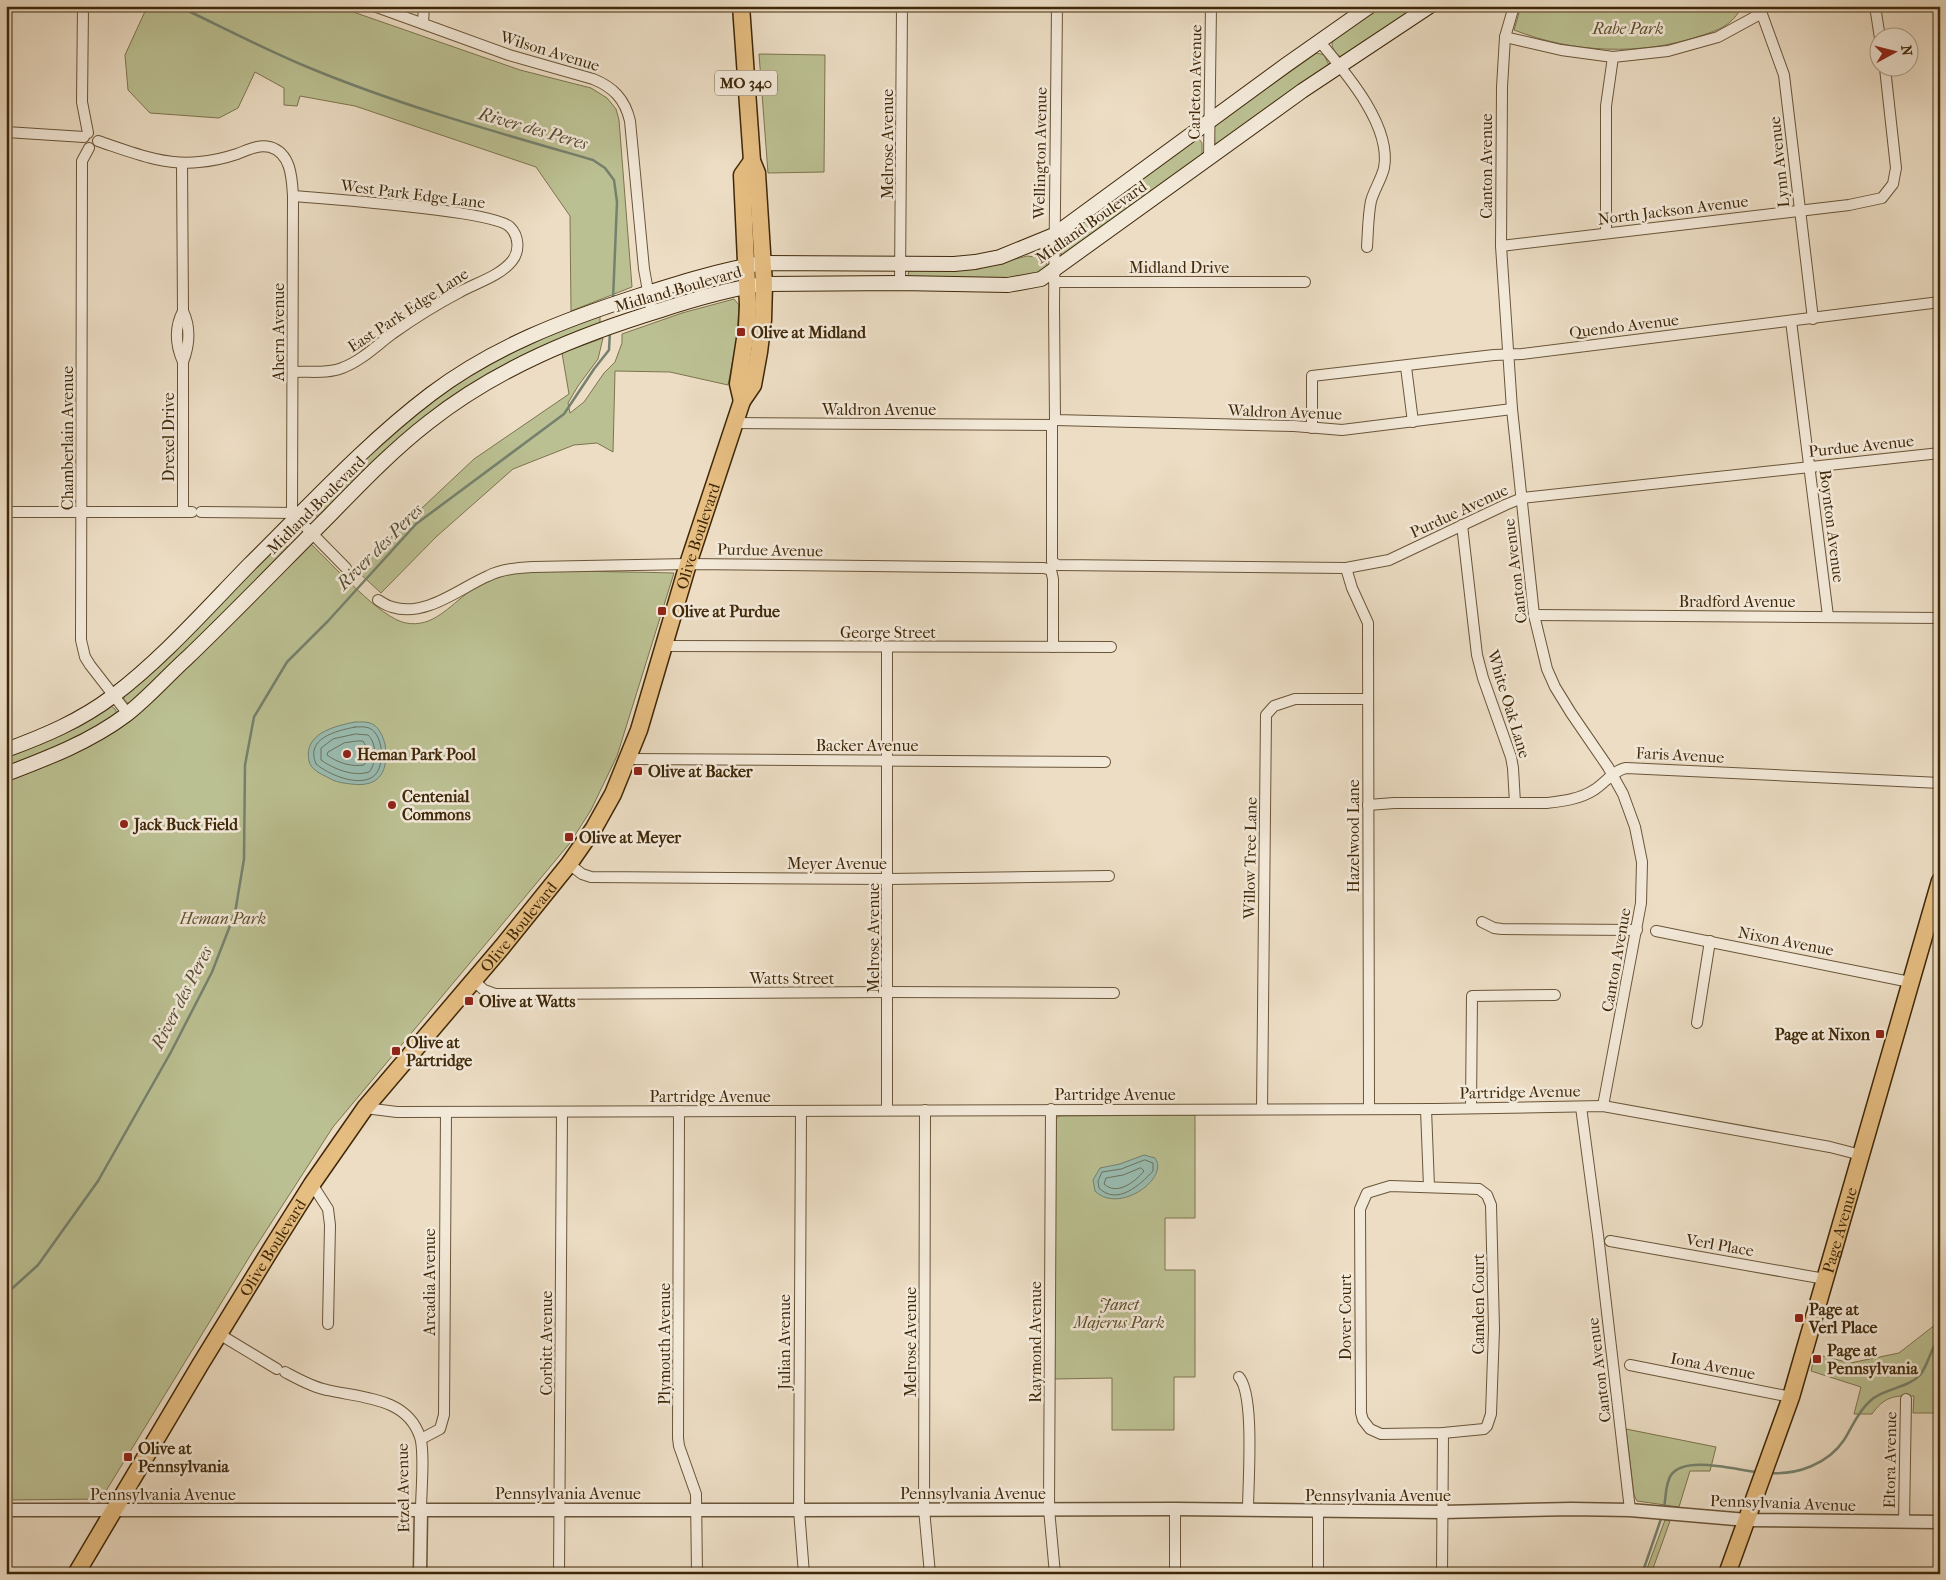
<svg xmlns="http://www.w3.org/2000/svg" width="1946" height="1580" viewBox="0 0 1946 1580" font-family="'IM FELL French Canon',serif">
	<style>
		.green { fill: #bbc092; stroke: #7d744e }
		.water { fill: #99bcb1; stroke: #75816e }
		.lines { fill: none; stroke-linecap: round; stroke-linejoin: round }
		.shore { stroke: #6c725d; stroke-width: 1 }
		.stream { stroke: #75816e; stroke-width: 2.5 }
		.minor-casing { stroke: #6a5538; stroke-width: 12 }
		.tertiary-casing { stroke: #6a5538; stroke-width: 15 }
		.secondary-casing { stroke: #3f2809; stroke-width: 16 }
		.primary-casing { stroke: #3f2809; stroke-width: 19 }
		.minor { stroke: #f3e9d9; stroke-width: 10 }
		.tertiary { stroke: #f3e9d9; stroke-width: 12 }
		.secondary { stroke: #f3e9d9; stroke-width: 14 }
		.primary { stroke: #e6be82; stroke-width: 16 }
		.poi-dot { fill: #8f2418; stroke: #f3e9d9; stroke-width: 2 }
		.labels { text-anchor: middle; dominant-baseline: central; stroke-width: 5; stroke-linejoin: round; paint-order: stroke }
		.shield { fill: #f3e9d9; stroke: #756247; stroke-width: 1 }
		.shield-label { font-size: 15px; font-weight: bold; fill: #3f2809 }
		.park-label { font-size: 16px; font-style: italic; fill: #5e4e2b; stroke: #f3e9d9 }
		.street-label { font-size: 16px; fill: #3f2809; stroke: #f3e9d9 }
		.poi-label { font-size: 16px; font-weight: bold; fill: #3f2809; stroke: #f3e9d9; text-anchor: start }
		.water-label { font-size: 18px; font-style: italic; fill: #564d33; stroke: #f3e9d9 }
	</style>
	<rect width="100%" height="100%" fill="#ecddc4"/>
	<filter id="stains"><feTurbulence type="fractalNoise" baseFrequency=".004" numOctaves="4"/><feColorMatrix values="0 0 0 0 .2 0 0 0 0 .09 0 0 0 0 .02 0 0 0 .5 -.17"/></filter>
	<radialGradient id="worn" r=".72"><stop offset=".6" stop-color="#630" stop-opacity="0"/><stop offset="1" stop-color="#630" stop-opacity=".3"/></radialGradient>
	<g class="green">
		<path d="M146,6H336L520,70L591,88L607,98L616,109L619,120L632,287L571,311L570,216L536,167L355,106L300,96L297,106L284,105V88L255,72L238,108L219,118L150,113L128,90L125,55L147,7Z"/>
		<path d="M1383,6H1421L1341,57C1336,54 1332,49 1332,43L1334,40Z"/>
		<path d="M1521,6H1742C1733,25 1719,30 1700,36C1640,56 1573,53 1514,30Z"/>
		<path d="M1317,53L1324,55L1330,67L1215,147L1214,128L1216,124Z"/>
		<path d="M759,54L825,55L824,172L768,173Z"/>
		<path d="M1196,139H1199L1202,143V157L1063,256L1061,254L1062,237Z"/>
		<path d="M1027,256L1042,258L1047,264L1045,269L1024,278L1017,279L909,277L908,275L909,271L912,270L978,269Z"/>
		<path d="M734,299L739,305L737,339L728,385L670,372L615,371L613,452L597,443L574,445L513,469L436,537L381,593L356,570L474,459L569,394L562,353L603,338L598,359L578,386L568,403L570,413L584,402L604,373L615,362L622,343V334L682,313Z"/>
		<path d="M600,315V324L500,371L318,517L315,515L314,507C376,448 437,387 515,349C543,336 572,326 600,315Z"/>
		<path d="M280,543L287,546L289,550L131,704C126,703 123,700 124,695Z"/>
		<path d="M311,544C331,563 381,619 406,623C433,628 449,606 469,592C479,585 491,580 503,576C527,569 553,571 579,571C610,572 642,572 674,573L617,756L591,810L570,843L333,1127L253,1251L101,1499L6,1500V776L90,744Z"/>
		<path d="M111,706L115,709L117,713L73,743L6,769V756Z"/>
		<path d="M1195,1115V1218H1165V1270H1195V1377H1174V1430H1112V1378L1054,1379L1056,1122L1057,1117L1061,1116Z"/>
		<path d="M1940,1321V1413H1913L1914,1396C1894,1395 1884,1397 1872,1414H1854L1861,1387L1811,1371L1815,1354L1850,1363L1899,1353Z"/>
		<path d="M1626,1429L1716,1447L1710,1471H1690L1679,1507L1637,1501L1634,1495Z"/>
		<path d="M1665,1520L1670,1521L1651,1574H1645Z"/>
	</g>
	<g class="water">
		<path d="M355,722C361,722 368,721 374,725C380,729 383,737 385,744C389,771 380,788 351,784C343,783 335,782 329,778C321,774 311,770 309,761C303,734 334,726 355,722Z"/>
		<path d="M1144,1155L1155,1158C1170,1178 1119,1215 1095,1191L1093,1180L1100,1168L1120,1164Z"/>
	</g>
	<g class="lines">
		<g class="shore">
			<path d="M355,727C360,727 366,726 371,729C384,737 386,770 371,778C355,786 328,774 316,764C305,738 336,731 355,727Z"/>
			<path d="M356,734L368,735C377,743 377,763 369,772C353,777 334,769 321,760V748L333,739Z"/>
			<path d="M357,741H363C368,748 369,758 364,765C351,767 338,763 327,755L328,752L344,743Z"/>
			<path d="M1145,1160L1153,1163V1171C1140,1185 1117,1206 1099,1188L1098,1181L1102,1172L1121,1169Z"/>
			<path d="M1141,1168L1144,1171C1135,1182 1117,1196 1104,1184L1106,1178L1123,1175Z"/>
		</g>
		<g class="stream">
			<path d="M178,6C220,26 262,48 305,66C398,105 496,132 593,160L605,168L614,180L617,202L613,300"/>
			<path d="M6,1294L38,1265L98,1181L171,1052L212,972L235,913L244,859L245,765L254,717L287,662L328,621L416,524L564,414L594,369L609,350L610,331"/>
			<path d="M1770,1473C1797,1475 1828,1464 1844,1440C1852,1427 1858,1412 1869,1402C1883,1388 1907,1389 1920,1375C1929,1364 1930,1348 1940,1338"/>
			<path d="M1664,1508C1666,1498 1665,1484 1671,1475C1685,1455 1736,1470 1757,1472"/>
			<path d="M1642,1574L1662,1516"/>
		</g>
		<g class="minor-casing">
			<g id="minor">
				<path d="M83,6L82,102L88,133"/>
				<path d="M374,6L509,55L593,79C613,87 625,99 630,121L644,269L652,313"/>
				<path d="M1057,6L1054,307L1055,420L1294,426L1342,430L1512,409"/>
				<path d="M1514,6L1505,37L1502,87L1501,246L1512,409L1534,615L1547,669L1555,687L1571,713L1608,767L1623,794L1635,827L1642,862L1641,903L1603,1106"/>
				<path d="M1759,6L1784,75L1813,319"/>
				<path d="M1875,6L1880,38"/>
				<path d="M423,23L424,6"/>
				<path d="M1505,37L1561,50L1613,57L1668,51L1718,37L1762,13"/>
				<path d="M1320,42C1346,73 1392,126 1384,168C1381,180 1374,190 1371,201C1368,215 1368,232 1367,247"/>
				<path d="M6,132L84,137"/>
				<path d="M98,141C131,152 164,166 199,162C211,161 225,158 237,154C248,150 258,144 270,147C291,153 292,178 293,196L292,513"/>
				<path d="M89,148L82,161L81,640L85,657L90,665L128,714"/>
				<path d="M1209,159L1211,6"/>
				<path d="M182,163L183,311C191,328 190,344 183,362V512"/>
				<path d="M293,196C326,199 493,210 510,227C519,236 520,251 512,261C500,276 476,283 460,292C437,304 413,319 392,334C376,346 361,361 342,368C328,374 309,371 293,372"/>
				<path d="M1606,233V106L1613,57"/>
				<path d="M1501,246L1849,205L1882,198L1893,184L1896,168L1885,68"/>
				<path d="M1054,282H1305"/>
				<path d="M900,283L902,6"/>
				<path d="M183,311C174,328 175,344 183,362"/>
				<path d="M1791,321L1828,616"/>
				<path d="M1406,367L1413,422"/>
				<path d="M735,423L1052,425V562L1058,565L1346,568L1389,560L1505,505L1522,498L1940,453"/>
				<path d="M1312,428V376L1494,355L1522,354L1940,302"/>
				<path d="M6,512H192"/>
				<path d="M201,512L292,513L346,568"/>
				<path d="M1462,525L1477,655L1483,678L1511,757L1513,768L1515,803"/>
				<path d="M1346,568L1352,588L1368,623L1369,1109"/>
				<path d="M378,600C383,603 387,606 392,607C425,618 460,588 488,576C502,569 518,568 533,567L688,564L1044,568L1051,570L1053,579V647"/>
				<path d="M1534,615L1940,618"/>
				<path d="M665,646L1111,647"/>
				<path d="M628,759L1105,762"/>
				<path d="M1368,805L1394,803H1547C1563,801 1580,799 1594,790C1604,784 1614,770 1626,768L1940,783"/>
				<path d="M569,864L582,874L591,877L888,879L1109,876"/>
				<path d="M1482,922L1494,928L1502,929L1637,930"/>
				<path d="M1656,931L1910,982"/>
				<path d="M474,981L484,990L495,994L888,992L1114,993"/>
				<path d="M1697,1023L1710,941"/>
				<path d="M1581,1107L1598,1235L1630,1510"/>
				<path d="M365,1108L397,1112L1436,1109L1603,1106L1830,1147L1861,1155"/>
				<path d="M1471,1108L1472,996L1555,995"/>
				<path d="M1051,1109L1049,1509L1055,1574"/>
				<path d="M1262,1109L1266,715L1274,706L1295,699H1368"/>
				<path d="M1426,1109L1429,1187"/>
				<path d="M887,1110V647"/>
				<path d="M925,1110L924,1509L930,1574"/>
				<path d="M679,1111L678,1438L679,1446L696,1494L697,1574"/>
				<path d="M801,1111L799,1510L804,1574"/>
				<path d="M312,1184L328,1209L330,1225L328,1324"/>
				<path d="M1390,1186L1479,1189L1487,1195L1491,1205L1494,1329L1491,1414L1487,1426L1484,1429L1443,1433L1381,1434L1370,1429L1363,1420L1361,1413L1360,1209L1367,1193Z"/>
				<path d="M1610,1241L1825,1279"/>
				<path d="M219,1334L277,1369"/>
				<path d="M1630,1365L1791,1397"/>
				<path d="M285,1372C298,1379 312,1387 327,1390C361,1398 407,1397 420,1437C425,1452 421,1492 421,1510"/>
				<path d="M1239,1377C1255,1395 1248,1482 1248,1510"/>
				<path d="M421,1439L440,1429L444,1415L446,1112"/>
				<path d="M1318,1511V1574"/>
				<path d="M1904,1522L1906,1399"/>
				<path d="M559,1574L562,1112"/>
				<path d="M1175,1574V1509"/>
				<path d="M1442,1574L1443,1433"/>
			</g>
		</g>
		<g class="tertiary-casing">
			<g id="tertiary">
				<path d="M6,1510H799L1175,1509L1443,1512L1571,1509L1630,1510L1747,1520L1940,1522"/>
				<path d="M420,1574L421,1510"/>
			</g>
		</g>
		<g class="secondary-casing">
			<g id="secondary">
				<path d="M6,750C44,736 80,721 113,696C162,659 206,609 249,565C308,507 365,444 431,394C493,347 564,320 638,296C679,283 720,270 763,263L954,264L975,262L1000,257L1054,235L1286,65L1370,6"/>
				<path d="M6,774C48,758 90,742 126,715C148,698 167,676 187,658C236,611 283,562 331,514C362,482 394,449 429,422C497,368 579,335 661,310C695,299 728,289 764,284L900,283L1008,285L1041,279L1302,91L1430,6"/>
			</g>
		</g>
		<g class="primary-casing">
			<g id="primary">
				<path d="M742,401L738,384L747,326L748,305L742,175L752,161"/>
				<path id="s1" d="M76,1574L200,1365L273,1246L312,1184L365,1108L502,947L569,864L594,828L613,794L639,730L688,564L742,401L753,385L759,352L763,320L764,284L757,173L752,161L741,6"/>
				<path id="s2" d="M1727,1574L1791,1397L1940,881"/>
			</g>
		</g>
		<use href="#minor" class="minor"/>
		<use href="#tertiary" class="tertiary"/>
		<use href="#secondary" class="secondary"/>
		<use href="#primary" class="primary"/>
	</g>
	<g class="poi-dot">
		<rect x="736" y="327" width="10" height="10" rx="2.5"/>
		<rect x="657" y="606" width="10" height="10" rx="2.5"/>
		<circle cx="347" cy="754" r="5"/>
		<rect x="633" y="766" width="10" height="10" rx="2.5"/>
		<circle cx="392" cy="805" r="5"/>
		<circle cx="124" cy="824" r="5"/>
		<rect x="564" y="832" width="10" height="10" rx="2.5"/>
		<rect x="464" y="996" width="10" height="10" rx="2.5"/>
		<rect x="1875" y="1029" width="10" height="10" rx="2.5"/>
		<rect x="391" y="1046" width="10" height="10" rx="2.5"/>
		<rect x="1794" y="1313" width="10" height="10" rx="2.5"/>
		<rect x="1812" y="1354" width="10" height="10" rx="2.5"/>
		<rect x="123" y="1452" width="10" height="10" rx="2.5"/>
	</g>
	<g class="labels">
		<rect class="shield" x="715" y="70.5" width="62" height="25" rx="4"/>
		<g class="shield-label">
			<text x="746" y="83">MO 340</text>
		</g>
		<g class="park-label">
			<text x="1628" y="28">Rabe Park</text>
			<text x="223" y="918">Heman Park</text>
			<text x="1119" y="1304">Janet<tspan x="1119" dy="18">Majerus Park</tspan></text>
		</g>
		<g class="street-label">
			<text transform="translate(550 51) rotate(17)">Wilson Avenue</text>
			<text transform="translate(1195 82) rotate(-89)">Carleton Avenue</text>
			<text transform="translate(887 144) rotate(-90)">Melrose Avenue</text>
			<text transform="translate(1040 153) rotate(-89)">Wellington Avenue</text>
			<text transform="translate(1779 162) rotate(-96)">Lynn Avenue</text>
			<text transform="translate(1486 166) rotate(-90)">Canton Avenue</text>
			<text transform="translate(413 194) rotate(7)">West Park Edge Lane</text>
			<text transform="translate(1673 210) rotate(-7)">North Jackson Avenue</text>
			<text transform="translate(1091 222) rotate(-35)">Midland Boulevard</text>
			<text x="1179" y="267">Midland Drive</text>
			<text transform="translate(678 289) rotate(-16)">Midland Boulevard</text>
			<text transform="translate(408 310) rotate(-33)">East Park Edge Lane</text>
			<text transform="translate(1624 326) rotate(-7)">Quendo Avenue</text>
			<text transform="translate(278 332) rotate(-90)">Ahern Avenue</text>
			<text x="879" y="409">Waldron Avenue</text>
			<text transform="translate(1285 412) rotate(2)">Waldron Avenue</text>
			<text transform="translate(168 437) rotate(-90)">Drexel Drive</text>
			<text transform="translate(67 438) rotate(-90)">Chamberlain Avenue</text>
			<text transform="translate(1861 446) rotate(-6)">Purdue Avenue</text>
			<text transform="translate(316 505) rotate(-45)">Midland Boulevard</text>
			<text transform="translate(1459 511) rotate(-25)">Purdue Avenue</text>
			<text transform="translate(1832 526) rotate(83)">Boynton Avenue</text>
			<text stroke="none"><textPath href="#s1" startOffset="1221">Olive Boulevard</textPath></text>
			<text transform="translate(770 550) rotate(1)">Purdue Avenue</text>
			<text transform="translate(1515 571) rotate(-97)">Canton Avenue</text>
			<text x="1737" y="601">Bradford Avenue</text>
			<text x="888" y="632">George Street</text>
			<text transform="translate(1509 704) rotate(73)">White Oak Lane</text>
			<text x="867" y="745">Backer Avenue</text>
			<text transform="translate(1680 755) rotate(3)">Faris Avenue</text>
			<text transform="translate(1353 836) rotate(-90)">Hazelwood Lane</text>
			<text transform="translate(1250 858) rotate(-89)">Willow Tree Lane</text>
			<text x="837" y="863">Meyer Avenue</text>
			<text stroke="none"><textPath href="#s1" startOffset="786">Olive Boulevard</textPath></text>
			<text transform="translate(873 938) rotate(-90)">Melrose Avenue</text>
			<text transform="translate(1786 941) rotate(11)">Nixon Avenue</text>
			<text transform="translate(1616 960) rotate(-80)">Canton Avenue</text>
			<text x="792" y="978">Watts Street</text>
			<text transform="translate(1520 1092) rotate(-1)">Partridge Avenue</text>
			<text x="1115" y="1094">Partridge Avenue</text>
			<text x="710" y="1096">Partridge Avenue</text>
			<text stroke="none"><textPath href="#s2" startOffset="362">Page Avenue</textPath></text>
			<text transform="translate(1720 1245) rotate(10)">Verl Place</text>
			<text stroke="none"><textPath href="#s1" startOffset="381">Olive Boulevard</textPath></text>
			<text transform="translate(429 1282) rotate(-90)">Arcadia Avenue</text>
			<text transform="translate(1478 1304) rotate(-90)">Camden Court</text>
			<text transform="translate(1345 1317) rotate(-90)">Dover Court</text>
			<text transform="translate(784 1342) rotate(-90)">Julian Avenue</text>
			<text transform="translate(910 1342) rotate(-90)">Melrose Avenue</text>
			<text transform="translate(1035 1342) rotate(-90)">Raymond Avenue</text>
			<text transform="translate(546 1343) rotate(-90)">Corbitt Avenue</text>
			<text transform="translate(664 1344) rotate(-90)">Plymouth Avenue</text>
			<text transform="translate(1713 1366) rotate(11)">Iona Avenue</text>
			<text transform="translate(1599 1370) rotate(-97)">Canton Avenue</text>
			<text transform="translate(1890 1460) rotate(-89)">Eltora Avenue</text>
			<text transform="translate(403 1488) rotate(-91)">Etzel Avenue</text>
			<text x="568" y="1493">Pennsylvania Avenue</text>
			<text x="973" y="1493">Pennsylvania Avenue</text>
			<text x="163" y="1494">Pennsylvania Avenue</text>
			<text x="1378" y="1495">Pennsylvania Avenue</text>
			<text transform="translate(1783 1503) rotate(2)">Pennsylvania Avenue</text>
		</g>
		<g class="poi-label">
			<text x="751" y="332">Olive at Midland</text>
			<text x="672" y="611">Olive at Purdue</text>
			<text x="357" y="754">Heman Park Pool</text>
			<text x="648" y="771">Olive at Backer</text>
			<text x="402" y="796">Centenial<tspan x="402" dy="18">Commons</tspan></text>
			<text x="134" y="824">Jack Buck Field</text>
			<text x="579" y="837">Olive at Meyer</text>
			<text x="479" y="1001">Olive at Watts</text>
			<text x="1870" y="1034" text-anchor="end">Page at Nixon</text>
			<text x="406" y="1042">Olive at<tspan x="406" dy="18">Partridge</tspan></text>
			<text x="1809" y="1309">Page at<tspan x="1809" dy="18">Verl Place</tspan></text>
			<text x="1827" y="1350">Page at<tspan x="1827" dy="18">Pennsylvania</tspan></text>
			<text x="138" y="1448">Olive at<tspan x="138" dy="18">Pennsylvania</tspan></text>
		</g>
		<g class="water-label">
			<text transform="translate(533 129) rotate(16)">River des Peres</text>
			<text transform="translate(380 547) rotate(-45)">River des Peres</text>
			<text transform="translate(182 998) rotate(-63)">River des Peres</text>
		</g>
	</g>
	<rect width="1946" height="1580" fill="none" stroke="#ecddc4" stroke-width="25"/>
	<rect x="8" y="8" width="1931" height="1565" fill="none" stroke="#3f2809" stroke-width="2.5"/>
	<rect x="12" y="12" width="1921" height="1555" fill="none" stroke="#3f2809"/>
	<g transform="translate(1894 52) rotate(83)"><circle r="24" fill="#f3e9d9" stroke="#ab9c86"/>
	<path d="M0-4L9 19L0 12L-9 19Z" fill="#8f2418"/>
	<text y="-8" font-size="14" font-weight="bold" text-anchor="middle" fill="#3f2809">N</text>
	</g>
	<rect width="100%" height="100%" filter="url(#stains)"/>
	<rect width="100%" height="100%" fill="url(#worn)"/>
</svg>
